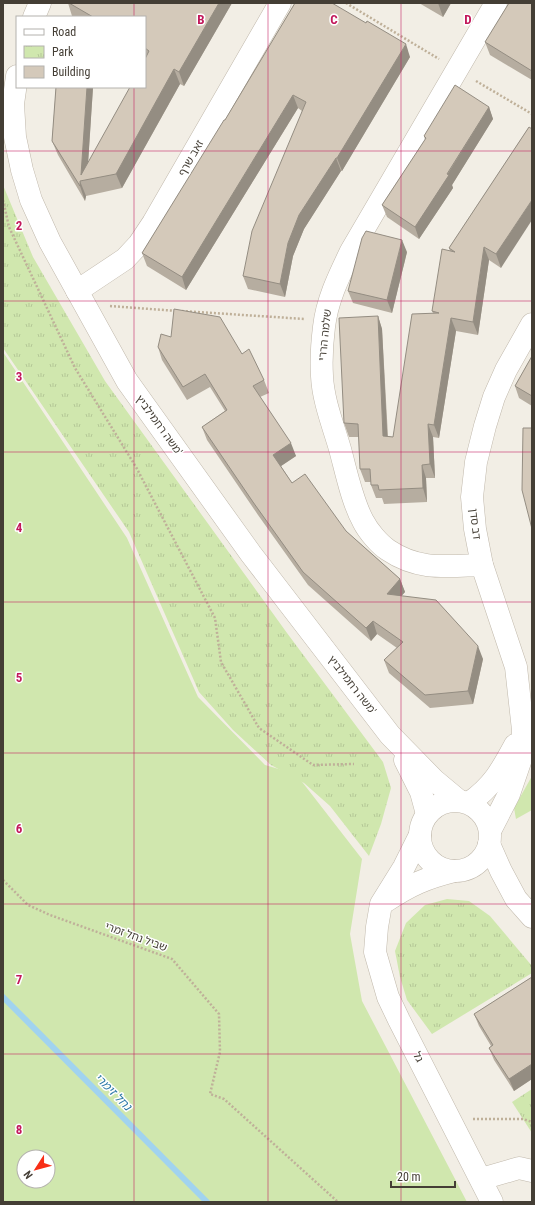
<svg xmlns="http://www.w3.org/2000/svg" width="535" height="1205" viewBox="0 0 535 1205" font-family="'Roboto Condensed','Noto Sans Hebrew',sans-serif">
	<style>
		.green { fill: #d0e7ae; fill-rule: evenodd }
		.park { fill: url(#park-tufts) }
		.lines { fill: none; stroke-linecap: round; stroke-linejoin: round }
		.stream { stroke: #a1d3ef; stroke-width: 6 }
		.minor-casing { stroke: #c0b8ab; stroke-width: 23 }
		.tertiary-casing { stroke: #c0b8ab; stroke-width: 23 }
		.path { stroke: #bfb099; stroke-width: 2.5; stroke-dasharray: 2 2; stroke-linecap: butt }
		.minor { stroke: #fff; stroke-width: 22 }
		.tertiary { stroke: #fff; stroke-width: 22 }
		.wall { fill: #b6ada0 }
		.shaded-wall { fill: #948d82 }
		.building { fill: #d4c9ba; stroke: #948d82 }
		.grid { fill: none; stroke: #c2185b; stroke-width: 1; stroke-opacity: 0.55 }
		.labels { text-anchor: middle; dominant-baseline: central; stroke-width: 3; stroke-linejoin: round; paint-order: stroke }
		.street-label { font-size: 11px; fill: #443e35; stroke: #fff }
		.water-label { font-size: 12px; font-style: italic; fill: #2e7aa7; stroke: #fff }
		.grid-label { font-size: 13px; text-anchor: middle; font-weight: bold; fill: #c2185b; stroke: #fff; stroke-width: 3; stroke-linejoin: round; paint-order: stroke }
	</style>
	<defs>
		<pattern id="park-tufts" width="24" height="20" patternUnits="userSpaceOnUse"><rect width="24" height="20" fill="#d0e7ae"/><path d="M3 7l-1-3M5 7V3M7 7l1-3M15 17l-1-3M17 17v-4M19 17l1-3" fill="none" stroke="#b4c796"/></pattern>
	</defs>
	<rect width="100%" height="100%" fill="#f2eee5"/>
	<g class="green">
		<path d="M3,352L127,538L198,697L265,765L296,774L362,859L350,934L362,1001L467,1202H3ZM24,1157H48V1181H24Z"/>
		<path d="M532,776V810L516,819L514,808Z"/>
	</g>
	<g class="park">
		<path d="M3,185L33,257L105,381L287,633L383,762L391,788L381,824L369,856L330,806L304,783L271,765L233,730L199,692L129,532L3,348Z"/>
		<path d="M447,899L469,901L490,916L532,966V973L432,1034L407,1000L400,977L395,951L406,923L425,905Z"/>
		<path d="M532,1089V1133L512,1102Z"/>
	</g>
	<g class="lines">
		<path class="stream" d="M3,997L207,1202"/>
		<g class="minor-casing">
			<g id="minor">
				<path d="M77,291L125,259L139,244L153,223L280,3"/>
				<path d="M482,565C447,566 419,571 388,550C379,544 368,531 363,521C352,501 346,471 340,449C333,425 323,400 322,376C321,360 322,343 324,327C327,300 339,276 351,251L496,3"/>
				<path d="M481,1179L519,1168L532,1171"/>
			</g>
		</g>
		<g class="tertiary-casing">
			<g id="tertiary">
				<path d="M34,17L40,3"/>
				<path d="M17,76L13,104L15,137L22,170L31,200L50,242L127,381L251,554L390,735L434,780L458,800"/>
				<path d="M405,760L421,792L427,814"/>
				<circle cx="455" cy="836" r="35"/>
				<path d="M469,803C493,786 501,771 515,745"/>
				<path d="M490,831L509,794L522,756L523,730L516,667L482,565L475,529L472,497L476,462L485,426L494,397L506,370L532,324"/>
				<path d="M420,835L404,867L381,904L377,927L375,952L388,997L399,1020L492,1202"/>
				<path d="M489,844L501,871L516,899L532,917"/>
				<path d="M386,901C410,885 426,878 454,871"/>
			</g>
		</g>
		<g class="path">
			<path d="M346,3L439,59"/>
			<path d="M476,81L532,114"/>
			<path d="M3,200L9,227L75,368L136,467L215,618L221,662L259,728L313,765L354,764"/>
			<path d="M110,306L177,311"/>
			<path d="M182,311L305,319"/>
			<path d="M3,880L28,905L50,915L172,959L219,1014L220,1052L210,1094L224,1099L338,1202"/>
			<path d="M473,1119H523L532,1122"/>
		</g>
		<use href="#minor" class="minor"/>
		<use href="#tertiary" class="tertiary"/>
	</g>
	<g class="wall">
		<path d="M68,3H232L184,86L180,84L122,188L86,196L85,201L58,155L52,141L56,87H93L88,162L145,87V17H74L72,16Z"/>
		<path d="M295,3L410,57L342,171H341L304,229L293,256L285,297L248,289L243,276L302,111L298,108L186,290L147,266L142,253L225,120Z"/>
		<path d="M419,3H451L443,17Z"/>
		<path d="M532,3V80L490,55L485,42Z"/>
		<path d="M489,107L493,119L452,185L453,188L419,239L387,217L382,205L425,140L424,136Z"/>
		<path d="M529,127L501,268L489,260L478,335L456,331L439,438L433,437L435,478H426L427,502L384,504L382,498H376L371,485V482H365L360,469L359,437H349L344,423L378,316L382,329L388,436L393,437L433,313L432,311L450,251L449,248Z"/>
		<path d="M407,252L392,313L353,303L348,291Z"/>
		<path d="M171,337L242,354L264,380L269,393L260,397L296,456L281,466L292,483L400,579L405,592L401,596L483,659L473,704L430,708L389,673L384,660L397,648L377,634L371,641L308,585L258,515L207,440L202,427L225,411L210,387L187,400L162,360L158,347Z"/>
		<path d="M532,356V406L519,398L515,386Z"/>
		<path d="M532,977V1079L514,1091L494,1060L489,1048L491,1046L479,1026L474,1014Z"/>
	</g>
	<g class="shaded-wall">
		<path d="M219,3H232L184,86L179,72Z"/>
		<path d="M438,3H451L443,17Z"/>
		<path d="M406,44L410,57L342,171L337,158Z"/>
		<path d="M174,69L180,84L122,188L116,174Z"/>
		<path d="M87,87H93L87,180L81,175Z"/>
		<path d="M293,95L298,108L186,290L182,277Z"/>
		<path d="M489,107L493,119L452,185L453,188L419,239L415,227Z"/>
		<path d="M336,158L341,171L304,229L293,256L285,297L280,284L288,243L299,215Z"/>
		<path d="M80,181L86,196L85,201L80,186Z"/>
		<path d="M532,200V220L501,268L496,254Z"/>
		<path d="M402,240L407,252L392,313L387,300Z"/>
		<path d="M484,247L489,260L478,335L473,322Z"/>
		<path d="M378,316L382,329L388,449L383,436Z"/>
		<path d="M451,318L456,331L439,438L434,425Z"/>
		<path d="M428,424L433,437L435,478L430,464Z"/>
		<path d="M291,443L296,456L278,468L273,455Z"/>
		<path d="M422,465L426,478L427,502L423,488Z"/>
		<path d="M400,579L405,592L392,607L387,594Z"/>
		<path d="M373,621L377,634L371,641L366,628Z"/>
		<path d="M478,646L483,659L473,704L468,691Z"/>
		<path d="M532,1064V1079L514,1091L509,1079Z"/>
	</g>
	<g class="building">
		<path d="M69,3H219L179,72L174,69L116,174L80,181V186L52,141L56,87H87L81,175L130,87H145V59L149,51L145,48V17H93Z"/>
		<path d="M295,3H332L366,23L367,21L406,44L337,158H336L299,215L288,243L280,284L243,276L252,231L306,102L293,95L182,277L142,253L224,120H225Z"/>
		<path d="M509,3H532V71L485,42Z"/>
		<path d="M455,85L489,107L447,174L449,175L415,227L382,205L426,138L424,136Z"/>
		<path d="M529,127L532,129V200L496,254L484,247L473,322L451,318L434,425L428,424L430,464L422,465L423,488L379,490L378,485H371L370,469H360L358,424L344,423L339,318L378,316L383,436L393,437L412,314L439,313L432,311L442,249L455,252L449,248Z"/>
		<path d="M366,231L402,240L387,300L348,291L362,238Z"/>
		<path d="M174,309L220,317L242,354L249,349L264,380L253,386L291,443L273,455L292,483L305,474L346,531L400,579L387,594L436,600L478,646L468,691L425,695L384,660L403,642L373,621L366,628L303,572L253,502L202,427L227,410L205,374L183,387L158,347L161,334L171,337Z"/>
		<path d="M532,356V396L515,386Z"/>
		<path d="M523,428H532V529L522,490Z"/>
		<path d="M532,977V1064L509,1079L489,1048L493,1045L474,1014Z"/>
	</g>
	<path class="grid" d="M134,3V17M268,3V1202M401,3V1202M134,87V1202M3,151H532M3,301H532M3,452H532M3,602H532M3,753H532M3,904H532M3,1054H532"/>
	<g class="labels">
		<g class="street-label">
			<text transform="translate(191 158) rotate(-60)">זאב שרף</text>
			<text transform="translate(325 335) rotate(-84)">שלמה הררי</text>
			<text transform="translate(159 425) rotate(54)">משה רחמילביץ'</text>
			<text transform="translate(475 524) rotate(83)">דב סדן</text>
			<text transform="translate(352 685) rotate(52)">משה רחמילביץ'</text>
			<text transform="translate(136 937) rotate(20)">שביל נחל זמרי</text>
			<text transform="translate(418 1057) rotate(63)">גל</text>
		</g>
		<g class="water-label">
			<text transform="translate(113 1092) rotate(45)">נחל זימרי</text>
		</g>
	</g>
	<g class="grid-label">
		<text x="201" y="24">B</text>
		<text x="334" y="24">C</text>
		<text x="468" y="24">D</text>
		<text x="19" y="230">2</text>
		<text x="19" y="381">3</text>
		<text x="19" y="532">4</text>
		<text x="19" y="682">5</text>
		<text x="19" y="833">6</text>
		<text x="19" y="984">7</text>
		<text x="19" y="1134">8</text>
	</g>
	<rect width="535" height="1205" fill="none" stroke="#443e35" stroke-width="8"/>
	<rect x="16" y="16" width="130" height="72" fill="#ffffff" stroke="#b4b2ae"/>
	<rect x="24" y="29" width="20" height="6" fill="#ffffff" stroke="#b4b2ae"/>
	<text x="52" y="36" font-size="12" fill="#443e35">Road</text>
	<rect x="24" y="46" width="20" height="12" fill="url(#park-tufts)" stroke="#b4b2ae"/>
	<text x="52" y="56" font-size="12" fill="#443e35">Park</text>
	<rect x="24" y="66" width="20" height="12" fill="#d4c9ba" stroke="#b4b2ae"/>
	<text x="52" y="76" font-size="12" fill="#443e35">Building</text>
	<g transform="translate(36 1169) rotate(234)"><circle r="19" fill="#ffffff" stroke="#b4b2ae"/>
	<path d="M0-3L7 15L0 10L-7 15Z" fill="#f82e16"/>
	<text y="-6" font-size="11" font-weight="bold" text-anchor="middle" fill="#443e35">N</text>
	</g>
	<path d="M391 1181v6h64v-6" fill="none" stroke="#443e35" stroke-width="2"/>
	<text x="397" y="1181" font-size="12" fill="#443e35" stroke="#ffffff" stroke-width="3" paint-order="stroke">20 m</text>
</svg>
